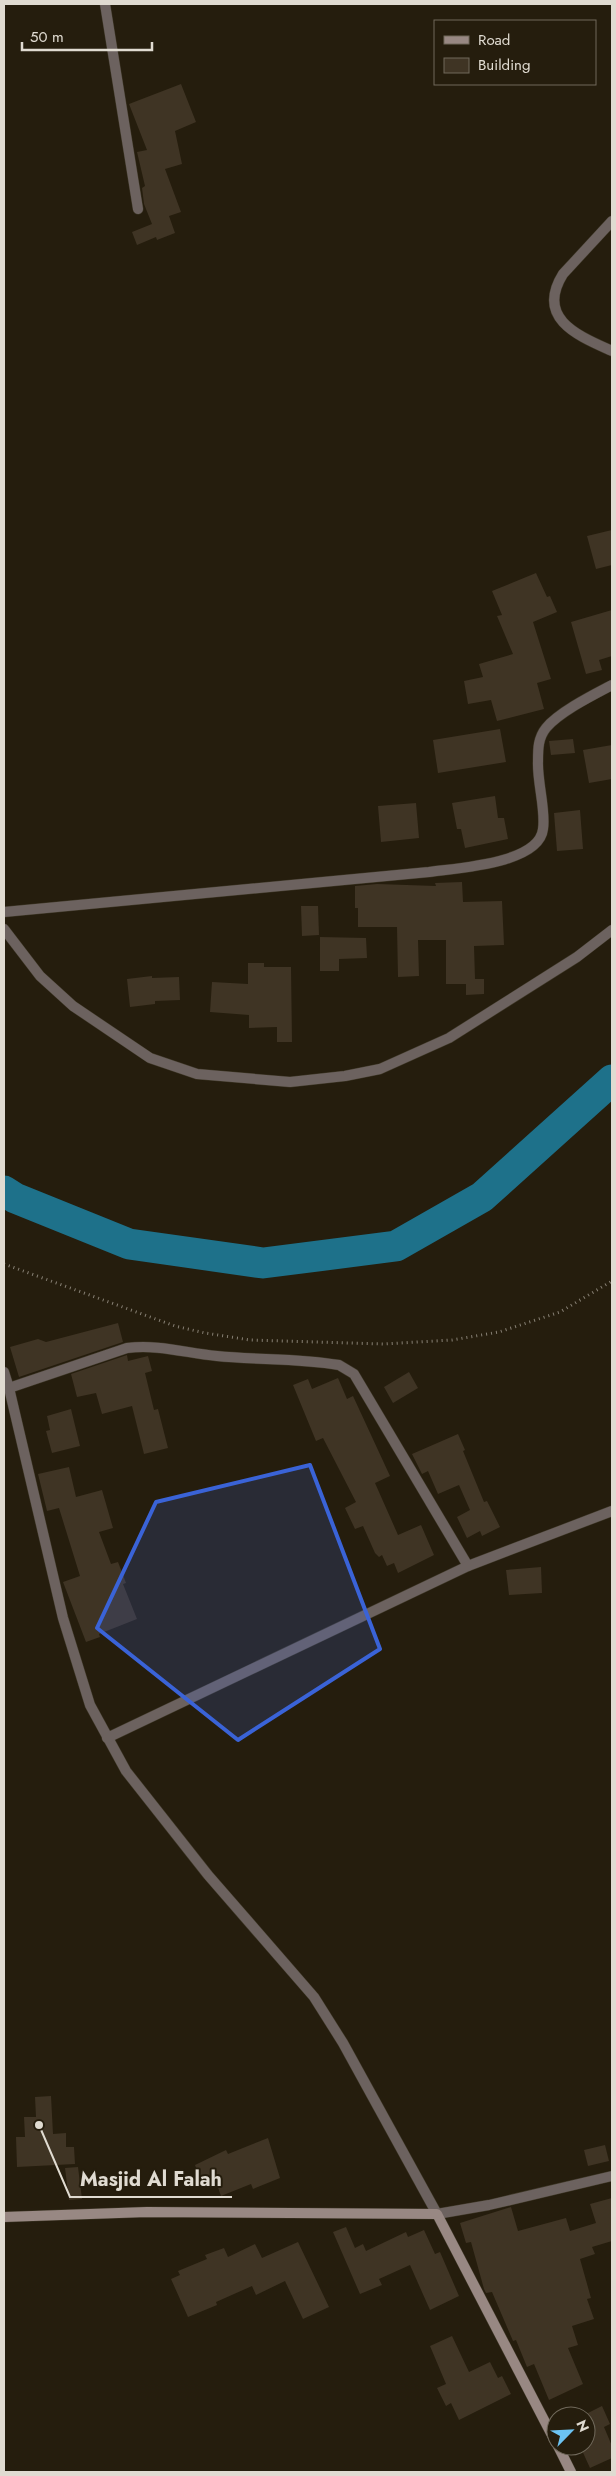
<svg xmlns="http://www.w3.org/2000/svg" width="616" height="2476" viewBox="0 0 616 2476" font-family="Jost,sans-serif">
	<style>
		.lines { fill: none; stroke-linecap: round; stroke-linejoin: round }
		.river { stroke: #1e718a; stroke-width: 31 }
		.building { fill: #3f3424 }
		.street-casing { stroke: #3f3828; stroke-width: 11 }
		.secondary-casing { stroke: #3f3828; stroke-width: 11 }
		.path { stroke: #888175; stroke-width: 3; stroke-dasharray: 1 4; stroke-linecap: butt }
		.street { stroke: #6c625f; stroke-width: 10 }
		.secondary { stroke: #988883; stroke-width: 10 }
		.marked { fill: #3a63d7; fill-opacity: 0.2; stroke: #3a63d7; stroke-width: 4; stroke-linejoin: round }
		.leader { fill: none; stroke: #e0dbd1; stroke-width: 2 }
		.callout-dot { fill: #e0dbd1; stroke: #251d0d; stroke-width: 2 }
		.callout-label { font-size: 20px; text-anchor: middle; font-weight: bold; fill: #e0dbd1; stroke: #251d0d; stroke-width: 4; stroke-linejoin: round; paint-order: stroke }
	</style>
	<rect width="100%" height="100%" fill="#251d0d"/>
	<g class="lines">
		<path class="river" d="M4,1191L15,1198L129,1244L263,1263L396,1246L482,1197L612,1080"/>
	</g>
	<g class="building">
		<path d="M181,84L196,122L175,131L182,164L165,169L181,212L169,216L175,233L157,240L156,237L137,245L132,232L152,224L144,204L142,188L145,186L137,152L147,150L129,104Z"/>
		<path d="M612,530V565L596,569L587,536Z"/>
		<path d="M536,573L547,597L550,596L557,612L533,622L551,679L537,683L544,709L497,721L491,700L468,704L464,681L483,677L479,664L513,654L497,616L502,615L492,591Z"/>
		<path d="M612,610V656L599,660L602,670L586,674L571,622Z"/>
		<path d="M500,729L506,762L438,773L433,740Z"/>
		<path d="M573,739L575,753L551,755L549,741Z"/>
		<path d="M612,745V779L589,783L583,750Z"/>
		<path d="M495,796L498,818H504L508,839L465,848L461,829H457L452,803Z"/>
		<path d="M416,803L419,838L381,842L378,806Z"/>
		<path d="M580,810L583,849L557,851L554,813Z"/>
		<path d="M462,882L463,902L502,901L504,945L474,946L475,979H484V994L466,995V984H446V940H418L419,976L398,977L397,927H358V908H355V886L377,884L436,886L435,883Z"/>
		<path d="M301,906H318L319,935L302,936Z"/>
		<path d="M320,937L366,938L367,958L339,959V971H320Z"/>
		<path d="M248,963H264V967H291L292,1042H277V1027L249,1028V1015L210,1012L212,982L248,984Z"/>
		<path d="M152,976V978L179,977L180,1000L155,1001V1004L130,1007L127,979Z"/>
		<path d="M118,1323L123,1342L19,1377L10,1347L38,1339L46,1342Z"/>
		<path d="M127,1355L128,1361L148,1356L152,1371L145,1373L154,1410L158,1409L168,1448L144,1454L132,1406L102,1414L96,1393L77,1397L71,1374Z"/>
		<path d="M409,1372L418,1388L393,1403L384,1387Z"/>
		<path d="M338,1378L347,1399L353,1396L390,1476L375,1483L398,1535L421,1525L434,1555L398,1573L394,1563L387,1566L382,1555L379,1557L375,1553L363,1526L355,1529L345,1508L356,1502L323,1438L316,1441L293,1385L308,1379L312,1389Z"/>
		<path d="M71,1409L80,1446L52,1453L46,1431L50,1430L47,1416Z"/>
		<path d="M458,1434L465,1450L463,1451L484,1502L487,1501L500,1527L482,1536L480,1531L467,1538L457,1517L470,1510L459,1485L438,1494L428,1471L422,1474L412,1454Z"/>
		<path d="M69,1467L76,1497L102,1490L113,1528L99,1532L111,1564L118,1562L126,1583L123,1584L137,1619L99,1634L100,1637L86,1642L63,1582L80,1576L59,1508L47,1511L38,1474Z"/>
		<path d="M541,1567L542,1593L509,1595L506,1570Z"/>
		<path d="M51,2096L53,2134L66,2133V2147H74L75,2164L17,2167L16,2137H25L24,2117H36L35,2097Z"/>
		<path d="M268,2138L280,2178L253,2189L251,2184L221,2196L215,2179L202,2184L195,2165L226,2150L228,2154Z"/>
		<path d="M605,2145L609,2161L588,2166L584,2150Z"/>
		<path d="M78,2167L82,2199L69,2200L65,2168Z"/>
		<path d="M612,2198V2241L592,2247L595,2254L580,2259L591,2298L587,2299L594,2319L572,2326L578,2345L568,2348L583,2384L549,2400L534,2364L527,2367L516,2340L513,2341L492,2292L486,2293L484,2289L471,2242L466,2243L460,2223L511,2207L518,2231L566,2218L570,2231L596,2223L590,2204Z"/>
		<path d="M346,2227L355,2248L363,2244L366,2251L406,2232L408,2237L424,2230L435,2254L440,2252L459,2296L430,2310L410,2265L379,2279L382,2285L360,2294L333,2232Z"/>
		<path d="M298,2242L329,2307L303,2319L285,2281L256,2295L252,2286L216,2302L217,2305L188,2317L171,2279L180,2275L178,2271L207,2259L205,2255L224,2248L228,2257L255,2244L262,2258Z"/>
		<path d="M452,2336L469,2372L490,2362L498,2378L502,2376L511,2394L459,2420L451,2403L446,2406L437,2388L446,2384L430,2346Z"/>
		<path d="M602,2406L610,2424L604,2427L612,2446V2458L590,2468L580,2446H586V2414Z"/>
	</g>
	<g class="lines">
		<g class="street-casing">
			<g id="street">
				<path d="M105,4L138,209"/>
				<path d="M612,221L563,274C535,319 579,336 612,351"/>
				<path d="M4,912L429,872C456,868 539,864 543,829C546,810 537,782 538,761C538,749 538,738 546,728C559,712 593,695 612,685"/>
				<path d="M4,929L40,976L73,1006L150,1058L197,1074L290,1082L345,1076L380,1069L449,1038L577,957L612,930"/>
				<path d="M4,1372L9,1388L63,1618L90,1705L126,1771L208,1875L314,1997L343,2043L437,2214L489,2205L612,2176"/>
				<path d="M9,1388L127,1348C158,1344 186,1353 217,1356C257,1360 299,1358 339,1365L354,1374L468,1566"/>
				<path d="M107,1738L468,1566L612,1511"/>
			</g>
		</g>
		<g class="secondary-casing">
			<g id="secondary">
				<path d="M4,2217L147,2212L437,2214L556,2443"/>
				<path d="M558,2446L571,2472"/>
			</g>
		</g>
		<path class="path" d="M4,1264L175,1326L205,1333L250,1340L383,1344L452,1340L499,1332L560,1312L612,1281"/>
		<use href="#street" class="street"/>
		<use href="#secondary" class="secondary"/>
	</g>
	<path class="marked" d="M310,1465L380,1649L238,1740L97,1628L156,1502Z"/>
	<path class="leader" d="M39 2125L70 2197H232"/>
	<circle class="callout-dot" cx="39" cy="2125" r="5"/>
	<g class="callout-label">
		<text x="151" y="2186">Masjid Al Falah</text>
	</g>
	<rect width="616" height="2476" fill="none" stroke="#e0dbd1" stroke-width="10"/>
	<rect x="434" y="20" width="162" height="65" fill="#251d0d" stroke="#70695b"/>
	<rect x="444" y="36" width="25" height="8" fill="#988883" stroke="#70695b"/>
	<text x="478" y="45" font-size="15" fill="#e0dbd1">Road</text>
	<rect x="444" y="58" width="25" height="15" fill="#3f3424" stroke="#70695b"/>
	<text x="478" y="70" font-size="15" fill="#e0dbd1">Building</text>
	<g transform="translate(571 2431) rotate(66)"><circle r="24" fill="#251d0d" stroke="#70695b"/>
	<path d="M0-4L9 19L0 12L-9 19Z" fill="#6cc3f2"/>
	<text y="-8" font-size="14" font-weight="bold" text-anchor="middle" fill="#e0dbd1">N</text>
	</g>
	<path d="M22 42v8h130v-8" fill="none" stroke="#e0dbd1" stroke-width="2.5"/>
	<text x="30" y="42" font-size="15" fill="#e0dbd1" stroke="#251d0d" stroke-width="4" paint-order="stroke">50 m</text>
</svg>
